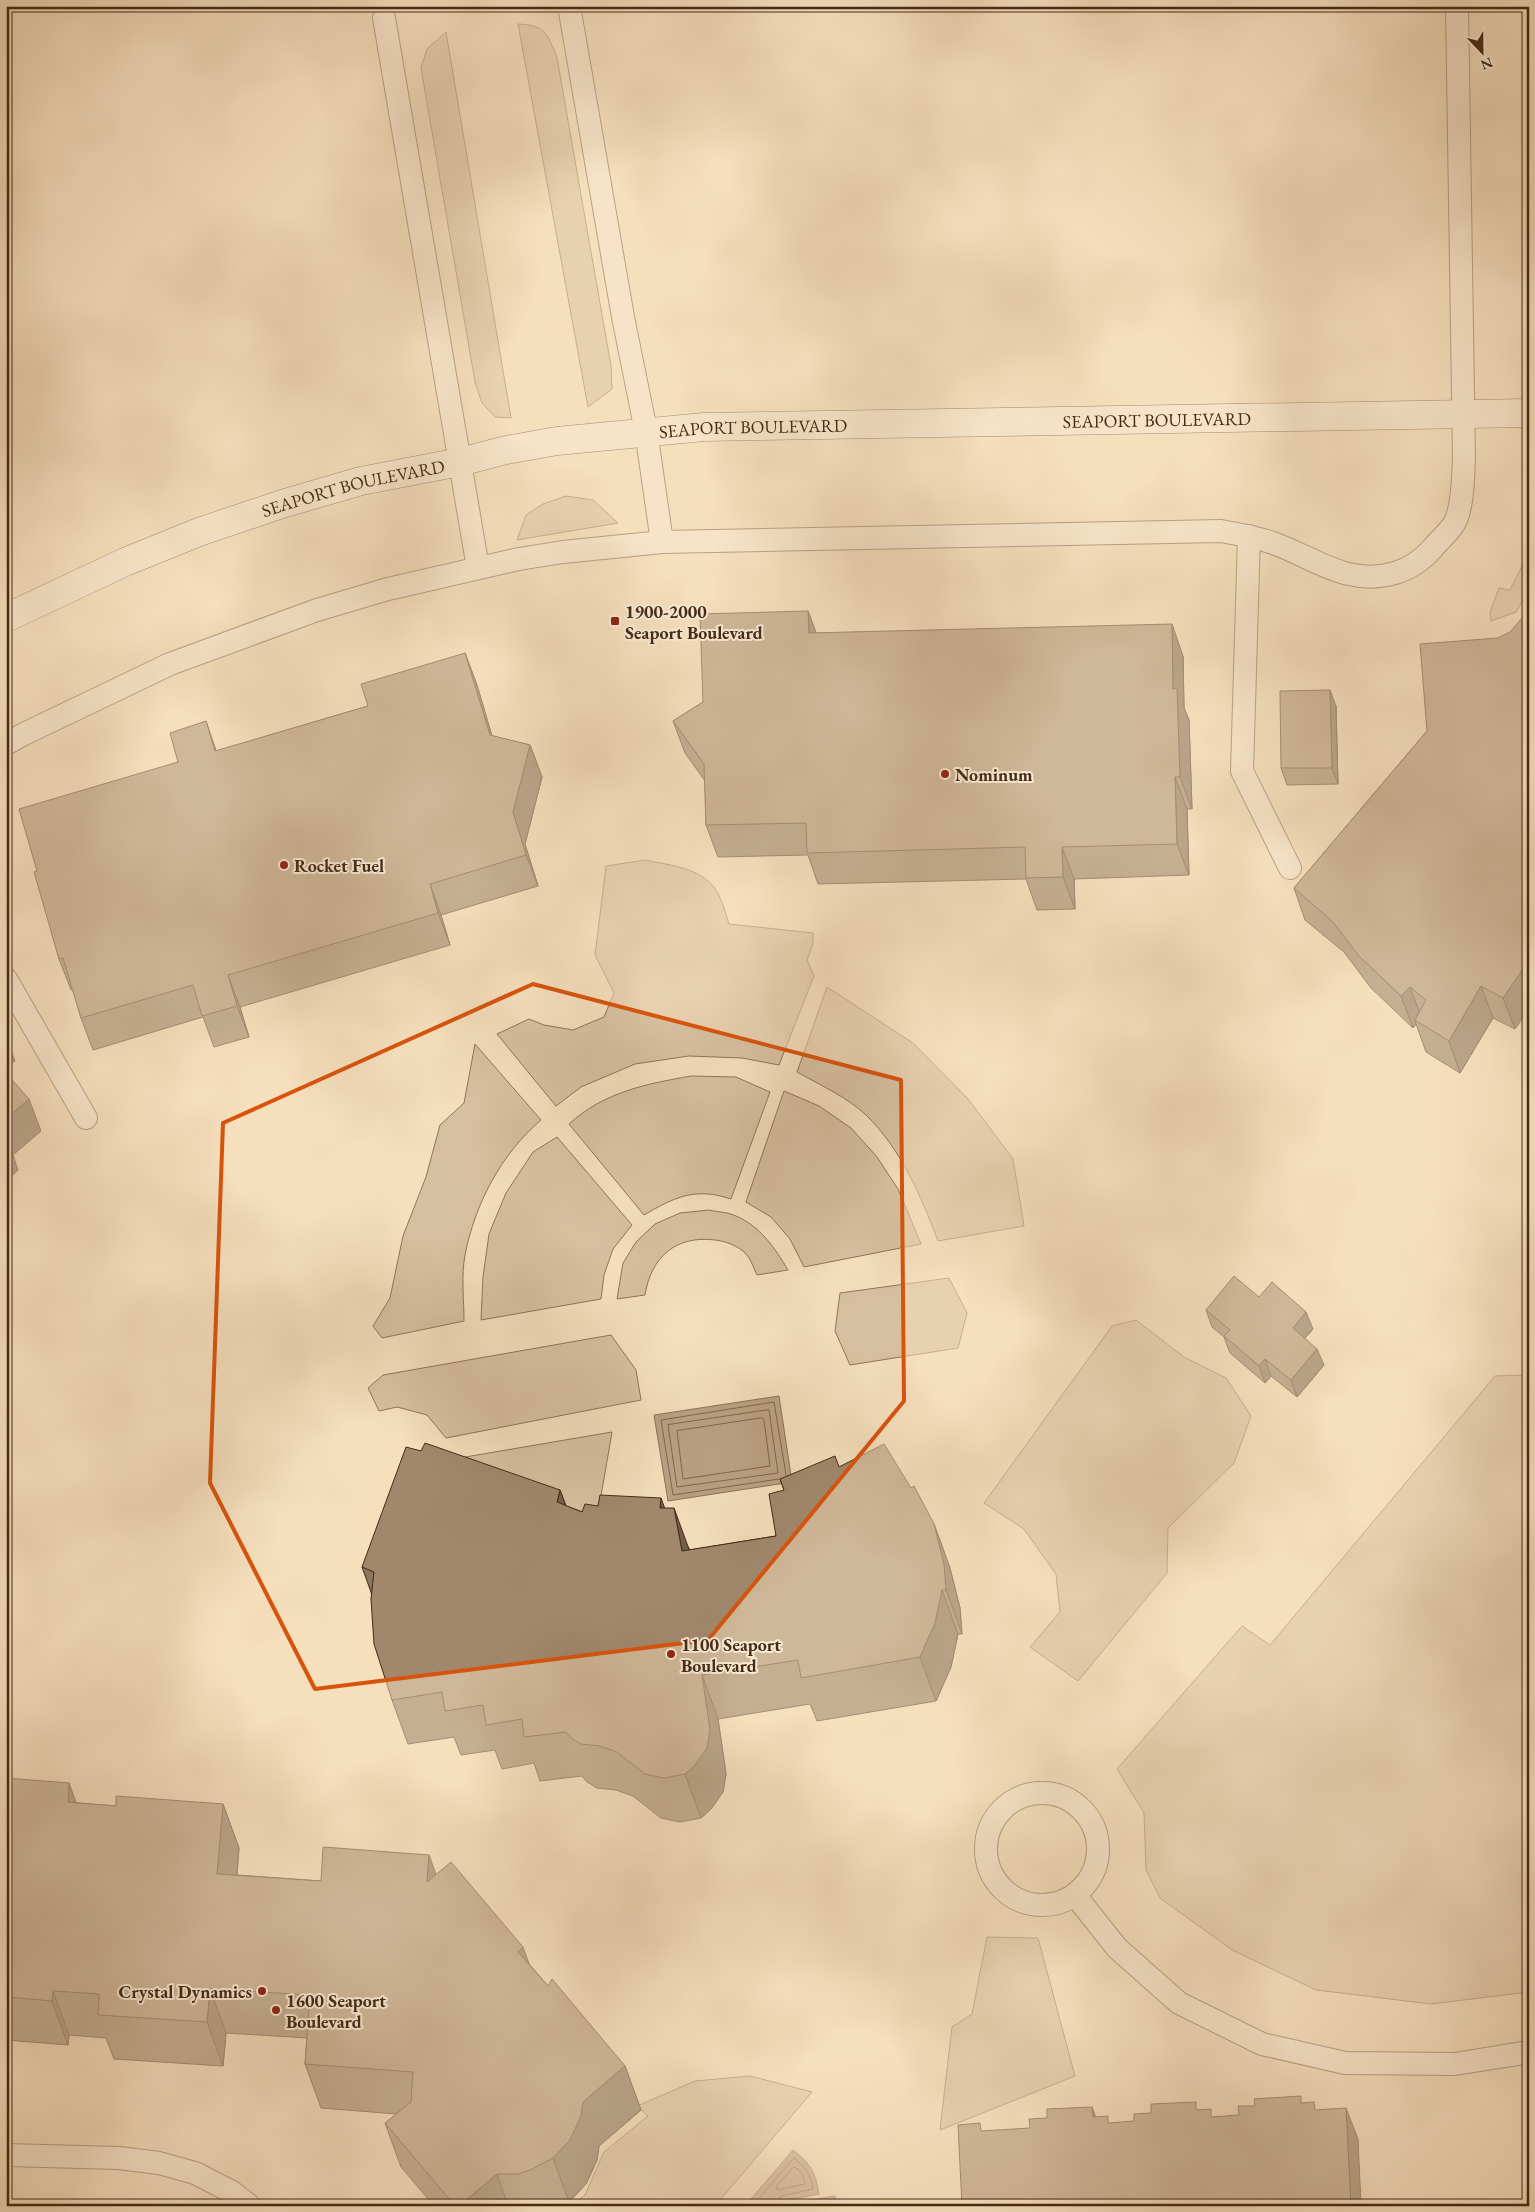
<svg xmlns="http://www.w3.org/2000/svg" width="1535" height="2212" viewBox="0 0 1535 2212" font-family="'EB Garamond',serif">
	<style>
		.green { fill: #d7c0a1; stroke: #8e755c }
		.water { fill: #baa184; stroke: #8c7158 }
		.lines { fill: none; stroke-linecap: round; stroke-linejoin: round }
		.shore { stroke: #80664d; stroke-width: 1 }
		.service-casing { stroke: #725740; stroke-width: 24 }
		.secondary-casing { stroke: #462a16; stroke-width: 29 }
		.service { stroke: #f8ead4; stroke-width: 22 }
		.secondary { stroke: #f8ead4; stroke-width: 28 }
		.wall { fill: #8a755e; stroke: #462a16 }
		.shaded-wall { fill: #715f4c; stroke: #462a16 }
		.building { fill: #a1886d; stroke: #462a16 }
		.marked { fill: none; stroke: #d8540d; stroke-width: 4; stroke-linejoin: round }
		.poi-dot { fill: #8f2418; stroke: #f8ead4; stroke-width: 2 }
		.labels { text-anchor: middle; dominant-baseline: central; stroke-width: 4; stroke-linejoin: round; paint-order: stroke }
		.street-label { font-size: 18px; fill: #462a16; stroke: #f8ead4 }
		.poi-label { font-size: 18px; font-weight: bold; fill: #462a16; stroke: #f8ead4; text-anchor: start }
	</style>
	<rect width="100%" height="100%" fill="#f5dfbd"/>
	<filter id="stains"><feTurbulence type="fractalNoise" baseFrequency=".004" numOctaves="4"/><feColorMatrix values="0 0 0 0 .2 0 0 0 0 .09 0 0 0 0 .02 0 0 0 .5 -.17"/></filter>
	<radialGradient id="worn" r=".72"><stop offset=".6" stop-color="#630" stop-opacity="0"/><stop offset="1" stop-color="#630" stop-opacity=".3"/></radialGradient>
	<g class="green">
		<path d="M518,24C546,25 548,35 557,58L611,366L612,389L588,407Z"/>
		<path d="M446,32L511,418L495,417L482,403L475,382L421,68L427,49Z"/>
		<path d="M566,496L593,500L618,523L517,540L526,515L543,504Z"/>
		<path d="M1529,552V591L1516,612L1491,621L1490,612L1499,588L1510,590Z"/>
		<path d="M645,860C673,866 708,868 720,898C724,906 726,915 729,924L813,933V944L807,960L814,976L779,1065L742,1058L689,1056L635,1064L581,1087L556,1106L497,1034L529,1019L544,1025L573,1030L604,1017L614,993L595,955L606,866Z"/>
		<path d="M827,987L913,1043L968,1099L1013,1159L1024,1226L938,1241C921,1196 901,1149 866,1115C847,1097 820,1085 797,1072Z"/>
		<path d="M475,1044L541,1120C501,1154 475,1204 465,1255C461,1276 464,1300 464,1321L382,1338L373,1326L390,1298L403,1236L426,1177L440,1125L464,1103Z"/>
		<path d="M691,1076L736,1077L770,1092L731,1199C695,1187 675,1197 644,1215L569,1124C604,1092 646,1084 691,1076Z"/>
		<path d="M784,1091L819,1106L851,1128L877,1157L898,1189L921,1244L804,1267L790,1239L771,1217L746,1202Z"/>
		<path d="M557,1137L632,1225L613,1249L604,1275L601,1299L481,1320L483,1277L489,1234L506,1193L533,1152Z"/>
		<path d="M709,1210C717,1212 728,1212 736,1216C760,1226 775,1248 788,1270L757,1275C754,1269 751,1259 746,1254C739,1246 725,1241 715,1240C676,1235 651,1257 645,1295L617,1299L623,1263L636,1242L655,1224L680,1213Z"/>
		<path d="M949,1278L967,1313L958,1348L850,1365L835,1331L840,1293Z"/>
		<path d="M1136,1320L1184,1357L1226,1378L1251,1416L1234,1463L1168,1528L1167,1573L1078,1681L1030,1647L1060,1612L1056,1574L1024,1529L984,1503L1112,1326Z"/>
		<path d="M611,1335L636,1370L641,1400L446,1438L427,1415L397,1407L379,1411L368,1388L383,1375Z"/>
		<path d="M1529,1375V1889L1525,1891L1529,1909V1992L1431,2004L1316,1990L1232,1950L1160,1898L1146,1870L1144,1813L1117,1769L1242,1626L1270,1645L1495,1376Z"/>
		<path d="M612,1432L597,1519L430,1463Z"/>
		<path d="M987,1937L1038,1938L1075,2076L940,2130L952,2027L972,2014Z"/>
		<path d="M750,2076L812,2092L715,2206H570L585,2195L604,2152L648,2116L637,2106L695,2081Z"/>
	</g>
	<g class="water">
		<path d="M779,1396L792,1482L668,1501L654,1415Z"/>
		<path d="M793,2150C811,2164 815,2172 819,2194L783,2201V2206H745Z"/>
		<path d="M835,2196L836,2206H786L785,2204Z"/>
	</g>
	<g class="lines">
		<g class="shore">
			<path d="M769,1410L778,1473L677,1487L668,1425Z"/>
			<path d="M762,1418L764,1420L770,1466L683,1479L677,1431Z"/>
			<path d="M779,1479L673,1495L661,1420L774,1402L786,1475"/>
			<path d="M794,2167C800,2169 805,2178 805,2184L777,2190V2186Z"/>
			<path d="M752,2206L794,2158C805,2166 811,2175 813,2189L781,2196L778,2200V2206"/>
		</g>
		<g class="service-casing">
			<g id="service">
				<path d="M569,6L623,317L646,431L662,542"/>
				<path d="M384,18L478,568"/>
				<path d="M1249,536L1242,771L1290,868"/>
				<path d="M6,744L24,734L170,664L317,610L388,589L519,559L563,552L662,542L1221,531C1238,534 1256,537 1273,543C1315,558 1348,587 1395,573C1409,569 1422,560 1432,549C1439,540 1452,530 1456,520C1463,503 1463,477 1464,459L1457,6"/>
				<path d="M6,979L86,1118"/>
				<circle cx="1042" cy="1849" r="56"/>
				<path d="M1075,1895L1117,1948L1179,2003L1262,2044L1345,2063L1455,2064L1529,2052"/>
				<path d="M6,2155L119,2158L159,2163L195,2173L232,2192L250,2206"/>
			</g>
		</g>
		<g class="secondary-casing">
			<g id="secondary">
				<path id="s1" d="M6,618L125,562L199,532L282,504L361,481L460,462L506,450L557,441L704,427L1529,413"/>
			</g>
		</g>
		<use href="#service" class="service"/>
		<use href="#secondary" class="secondary"/>
	</g>
	<g class="wall">
		<path d="M808,611L816,633L1183,656L1184,708L1189,720L1192,809H1187L1189,875L1074,879L1075,909L1037,910L1026,879L818,884L808,855L718,857L706,825L705,781L685,753L673,721L703,702Z"/>
		<path d="M1498,638L1515,1029L1493,1018L1460,1073L1426,1052L1416,1024L1413,1028L1371,988L1344,952L1305,920L1294,888L1427,731Z"/>
		<path d="M465,653L477,685L492,736L530,745L542,777L525,844L538,886L441,915L450,945L240,1007L249,1037L214,1047L203,1017L93,1050L81,1018L73,990H71L59,959L37,871L217,751L368,706Z"/>
		<path d="M1336,706L1338,784L1287,785L1281,768Z"/>
		<path d="M1259,1297L1313,1329L1305,1338L1324,1365L1297,1397L1271,1376L1265,1383L1230,1353L1224,1337L1212,1327L1206,1310Z"/>
		<path d="M839,1467L934,1524L950,1568L960,1608L962,1634H958L951,1667L936,1701L817,1721L810,1704L718,1719L726,1774L723,1792L711,1809L701,1818L680,1822L661,1818L633,1796L616,1790L597,1788L587,1782L582,1776L540,1781L534,1763L502,1769L495,1750L461,1755L454,1737L408,1744L392,1700L371,1592L362,1567L560,1490L566,1506L582,1512L598,1506L665,1508L690,1550L776,1536L784,1490L780,1479Z"/>
		<path d="M6,1778L77,1803L116,1806L223,1804L239,1848L237,1875L321,1881L436,1874L530,1965L548,1986L625,2066L641,2110L599,2146L597,2160L586,2184L569,2202L562,2206H434L401,2167L385,2123L397,2114L321,2108L305,2064L307,2038L226,2033L223,2066L114,2059L106,2038L69,2035L68,2045L6,2040Z"/>
	</g>
	<g class="shaded-wall">
		<path d="M808,611L820,643L809,633Z"/>
		<path d="M1172,624L1183,656L1184,708L1189,720L1192,809L1180,777L1173,689Z"/>
		<path d="M465,653L477,685L501,767L490,735Z"/>
		<path d="M1330,690L1336,706L1338,784L1332,768Z"/>
		<path d="M206,721L217,753L215,751Z"/>
		<path d="M530,745L542,777L525,844L538,886L526,855L513,812Z"/>
		<path d="M1175,777L1187,809L1189,875L1177,844Z"/>
		<path d="M1062,847L1074,879L1075,909L1063,877Z"/>
		<path d="M430,884L441,915L450,945L438,913Z"/>
		<path d="M1529,960V1009L1515,1029L1503,998Z"/>
		<path d="M228,975L240,1007L249,1037L237,1006Z"/>
		<path d="M1481,986L1493,1018L1460,1073L1449,1041Z"/>
		<path d="M1410,987L1422,1019L1415,1020L1416,1024L1413,1028L1401,996Z"/>
		<path d="M6,1037L15,1061L6,1068Z"/>
		<path d="M29,1099L41,1131L13,1155L18,1170L6,1181V1119Z"/>
		<path d="M1306,1312L1313,1329L1299,1345L1293,1328Z"/>
		<path d="M1317,1349L1324,1365L1297,1397L1291,1380Z"/>
		<path d="M1265,1359L1271,1376L1265,1383L1259,1366Z"/>
		<path d="M560,1490L576,1534L557,1502Z"/>
		<path d="M661,1498L677,1542L660,1508Z"/>
		<path d="M674,1508L690,1552L682,1551Z"/>
		<path d="M934,1524L950,1568L960,1608L962,1634L946,1590Z"/>
		<path d="M942,1590L958,1634L951,1667L936,1701L920,1657Z"/>
		<path d="M702,1675L718,1719L726,1774L723,1792L711,1809L701,1818L685,1774Z"/>
		<path d="M69,1783L85,1827L68,1802Z"/>
		<path d="M223,1804L239,1848L233,1918L217,1874Z"/>
		<path d="M429,1855L445,1899L427,1882Z"/>
		<path d="M523,1947L539,1991L518,1952Z"/>
		<path d="M210,1989L226,2033L223,2066L207,2022Z"/>
		<path d="M53,1991L69,2035L68,2045L52,2001Z"/>
		<path d="M625,2066L641,2110L599,2146L597,2160L586,2184L569,2202L553,2158L583,2102Z"/>
		<path d="M1092,2107L1104,2139L1093,2117Z"/>
		<path d="M1346,2108L1358,2139L1361,2206H1351Z"/>
		<path d="M497,2174L508,2206H459Z"/>
	</g>
	<g class="building">
		<path d="M1529,610V960L1503,998L1481,986L1449,1041L1415,1020L1426,1000L1410,987L1401,996L1359,956L1332,921L1294,888L1427,731L1420,644L1498,638L1510,632Z"/>
		<path d="M808,611L809,633L1172,624L1173,689L1177,688L1180,777H1175L1177,844L1062,847L1063,877L1026,878L1025,847L807,853L806,823L706,825L704,764L673,721L703,702L700,614Z"/>
		<path d="M465,653L490,735L530,745L513,812L526,855L430,884L438,913L228,975L237,1006L202,1016L193,985L81,1018L63,958L59,959L34,872L37,871L19,809L178,762L170,733L206,721L215,751L368,706L361,684Z"/>
		<path d="M1330,690L1332,768H1281L1280,691Z"/>
		<path d="M6,1073L29,1099L6,1119Z"/>
		<path d="M1234,1276L1259,1297L1272,1282L1306,1312L1293,1328L1317,1349L1291,1380L1265,1359L1259,1366L1224,1336L1230,1330L1206,1310Z"/>
		<path d="M425,1443L560,1490L557,1502L582,1512L585,1504L598,1506L600,1495L661,1498L660,1508H674L682,1551L776,1536L769,1494L784,1490L780,1479L835,1456L839,1467L884,1444L911,1488L914,1486L934,1524L944,1564L946,1590H942L935,1623L920,1657L801,1678L798,1660L702,1675L710,1730L707,1748L695,1765L685,1774L664,1778L645,1774L617,1752L600,1746L581,1744L571,1738L566,1732L524,1737L522,1719L486,1725L483,1705L445,1711L442,1692L392,1700L374,1644L371,1599L374,1572L362,1567L406,1447L421,1451Z"/>
		<path d="M6,1778L69,1783L68,1802L116,1806V1796L223,1804L217,1874L321,1881L323,1847L429,1855L427,1882L451,1862L523,1947L518,1952L548,1986L552,1979L625,2066L583,2102L581,2116L570,2140L553,2158L530,2170L518,2174H497L459,2206H455L385,2123L411,2102L413,2072L305,2064L310,1995L210,1989L207,2022L98,2015L99,1994L53,1991L52,2001L6,1997Z"/>
		<path d="M1301,2096V2103L1314,2102L1315,2110L1346,2108L1351,2206H962L958,2125L980,2123L981,2131L1030,2128L1029,2119L1047,2118V2109L1092,2107L1093,2117L1108,2116V2123L1134,2121V2114L1151,2113V2104L1196,2102V2110L1211,2109V2117L1239,2115L1238,2106H1255L1254,2099Z"/>
	</g>
	<path d="M0 0H1535V2212H0ZM533,984L901,1080L904,1401L708,1640L315,1689L210,1483L223,1123Z" fill="#f5dfbd" fill-opacity=".55" fill-rule="evenodd"/>
	<path class="marked" d="M533,984L901,1080L904,1401L708,1640L315,1689L210,1483L223,1123Z"/>
	<g class="poi-dot">
		<rect x="610" y="616" width="10" height="10" rx="2.5"/>
		<circle cx="945" cy="774" r="5"/>
		<circle cx="284" cy="865" r="5"/>
		<circle cx="671" cy="1654" r="5"/>
		<circle cx="262" cy="1991" r="5"/>
		<circle cx="276" cy="2010" r="5"/>
	</g>
	<g class="labels">
		<g class="street-label">
			<text stroke="none"><textPath href="#s1" startOffset="1182">SEAPORT BOULEVARD</textPath></text>
			<text stroke="none"><textPath href="#s1" startOffset="778">SEAPORT BOULEVARD</textPath></text>
			<text stroke="none"><textPath href="#s1" startOffset="372">SEAPORT BOULEVARD</textPath></text>
		</g>
		<g class="poi-label">
			<text x="625" y="611">1900-2000<tspan x="625" dy="21">Seaport Boulevard</tspan></text>
			<text x="955" y="774">Nominum</text>
			<text x="294" y="865">Rocket Fuel</text>
			<text x="681" y="1644">1100 Seaport<tspan x="681" dy="21">Boulevard</tspan></text>
			<text x="252" y="1991" text-anchor="end">Crystal Dynamics</text>
			<text x="286" y="2000">1600 Seaport<tspan x="286" dy="21">Boulevard</tspan></text>
		</g>
	</g>
	<rect width="1535" height="2212" fill="none" stroke="#f5dfbd" stroke-width="25"/>
	<rect x="8" y="8" width="1520" height="2197" fill="none" stroke="#462a16" stroke-width="2.5"/>
	<rect x="12" y="12" width="1510" height="2187" fill="none" stroke="#462a16"/>
	<g transform="translate(1482 52) rotate(158)" stroke="#f8ead4" stroke-width="4" paint-order="stroke">
	<path d="M0-4L9 19L0 12L-9 19Z" fill="#462a16"/>
	<text y="-8" font-size="14" font-weight="bold" text-anchor="middle" fill="#462a16">N</text>
	</g>
	<rect width="100%" height="100%" filter="url(#stains)"/>
	<rect width="100%" height="100%" fill="url(#worn)"/>
</svg>
